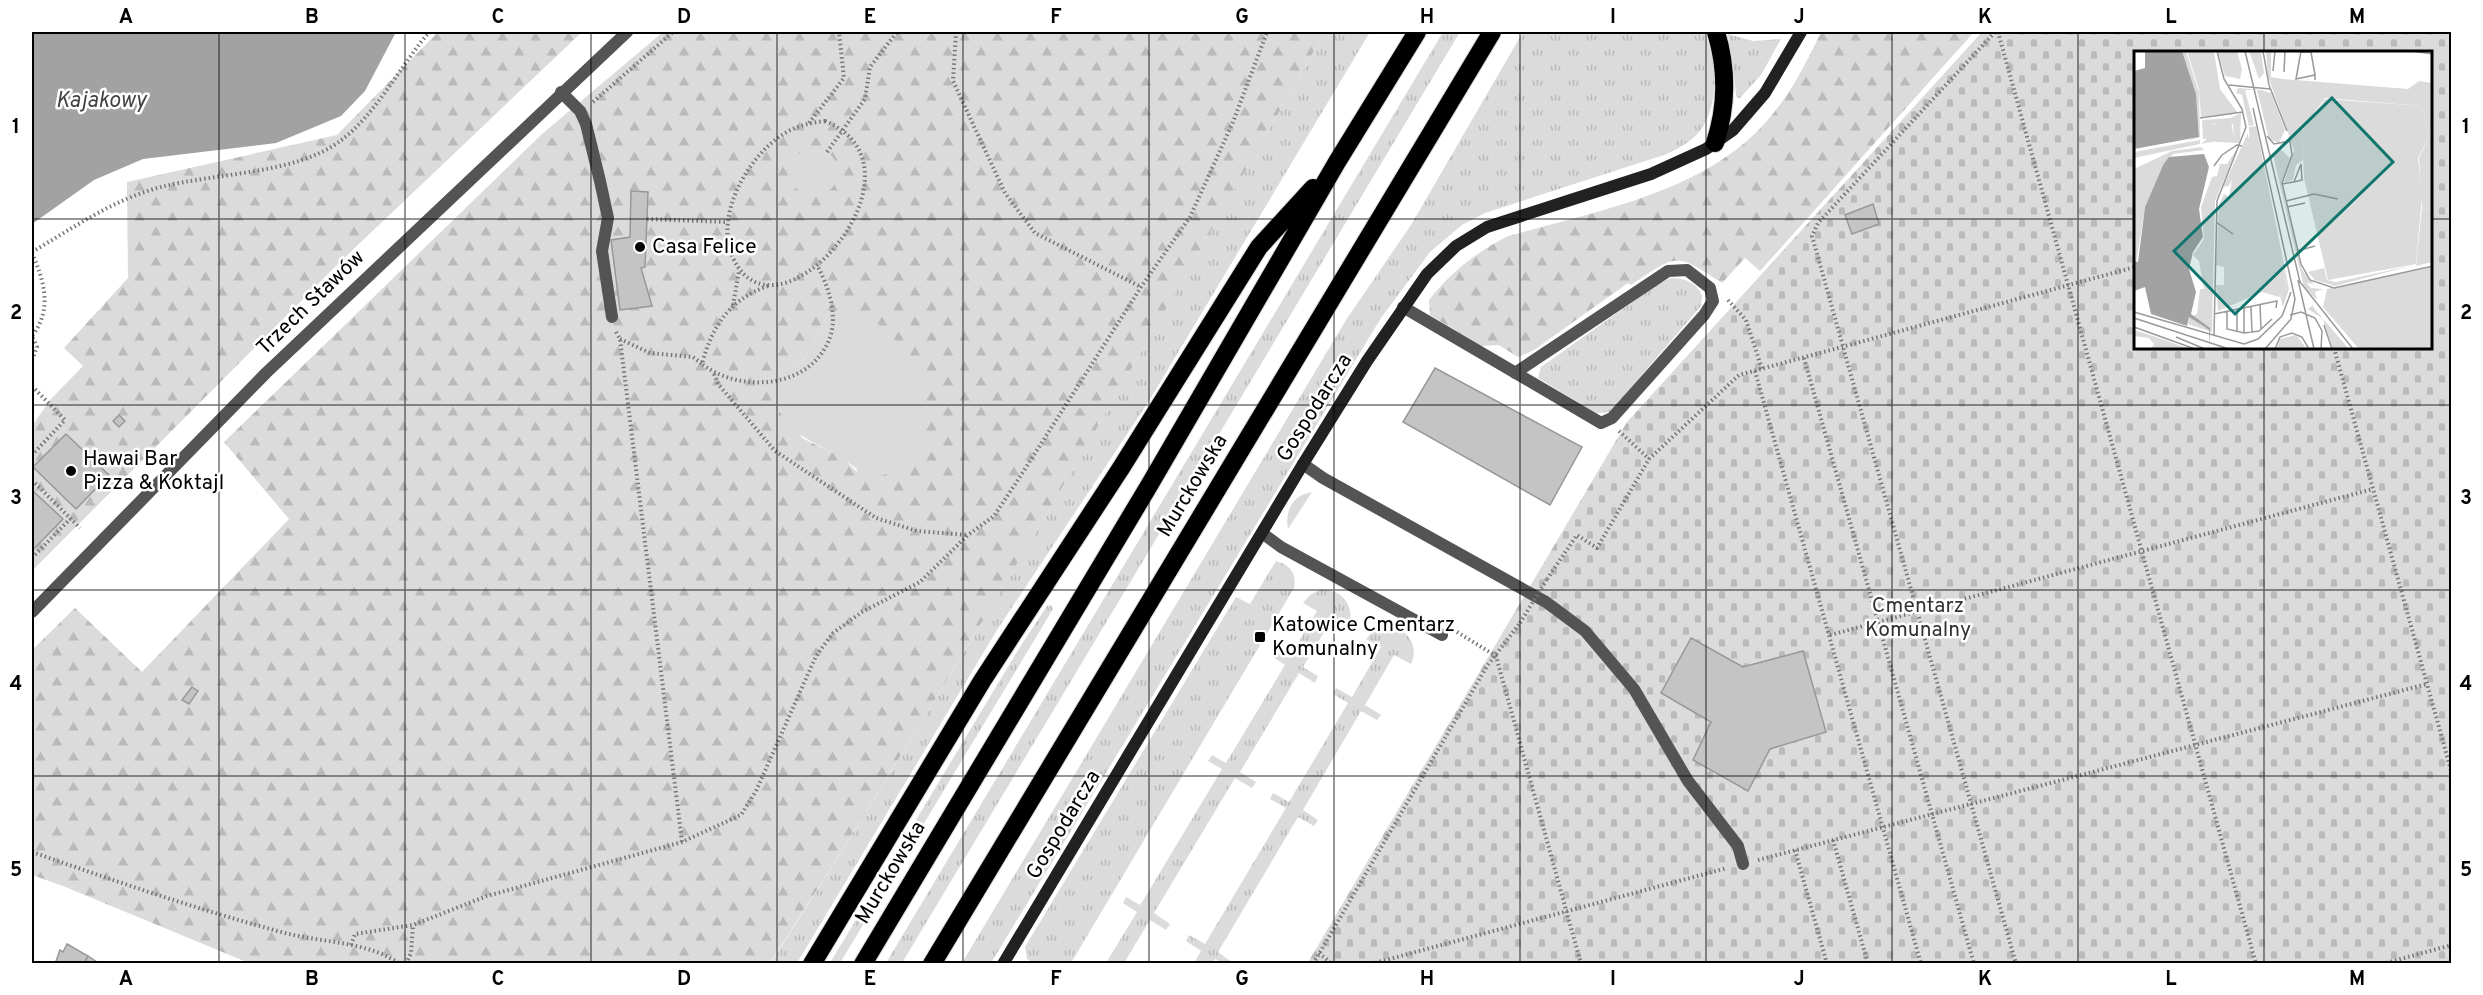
<svg xmlns="http://www.w3.org/2000/svg" width="2483" height="995" viewBox="0 0 2483 995" font-family="Overpass,sans-serif">
	<style>
		.grass { fill: url(#grass-tufts) }
		.forest { fill: url(#forest-firs); fill-rule: evenodd }
		.cemetery { fill: url(#cemetery-stones); fill-rule: evenodd }
		.park { fill: #dbdbdb }
		.water { fill: #a2a2a2 }
		.building { fill: #c4c4c4; stroke: #989898; stroke-width: 1.5 }
		.lines { fill: none; stroke-linecap: round; stroke-linejoin: round }
		.highway-casing { stroke: #dbdbdb; stroke-width: 20 }
		.path { stroke: #767676; stroke-width: 4; stroke-dasharray: 1.5 3; stroke-linecap: butt }
		.lane { stroke: #545454; stroke-width: 12 }
		.street { stroke: #545454; stroke-width: 12 }
		.secondary { stroke: #212121; stroke-width: 12 }
		.highway { stroke: #000; stroke-width: 18 }
		.path-bridge { stroke: #767676; stroke-width: 4; stroke-dasharray: 1.5 3; stroke-linecap: butt }
		.grid { fill: none; stroke: #000; stroke-width: 1.5; stroke-opacity: 0.55 }
		.poi-dot { fill: #000; stroke: #fff; stroke-width: 2 }
		.labels { text-anchor: middle; dominant-baseline: central; stroke-width: 5; stroke-linejoin: round; paint-order: stroke }
		.poi-label { font-size: 21px; fill: #000; stroke: #fff; text-anchor: start }
		.street-label { font-size: 21px; fill: #000; stroke: #fff }
		.park-label { font-size: 21px; fill: #323232; stroke: #fff }
		.water-label { font-size: 22px; font-style: italic; fill: #434343; stroke: #fff }
		.inset-road { fill: none; stroke: #999; stroke-width: 1.5 }
		.view { fill: #0f766e; fill-opacity: 0.15; stroke: #0f766e; stroke-width: 3 }
		.inset-edge { fill: none; stroke: #000; stroke-width: 3 }
		.neatline { fill: none; stroke: #000; stroke-width: 2 }
		.grid-label { font-size: 20px; text-anchor: middle; font-weight: bold; fill: #000 }
	</style>
	<defs>
		<pattern id="grass-tufts" width="24" height="20" patternUnits="userSpaceOnUse" patternTransform="scale(1.5)"><rect width="24" height="20" fill="#dbdbdb"/><path d="M3 7l-1-3M5 7V3M7 7l1-3M15 17l-1-3M17 17v-4M19 17l1-3" fill="none" stroke="#bababa"/></pattern>
		<pattern id="forest-firs" width="22" height="20" patternUnits="userSpaceOnUse" patternTransform="scale(1.5)"><rect width="22" height="20" fill="#dbdbdb"/><path d="M5 1l3.5 6h-7zM16 11l3.5 6h-7z" fill="#bababa"/></pattern>
		<pattern id="cemetery-stones" width="16" height="16" patternUnits="userSpaceOnUse" patternTransform="scale(1.5)"><rect width="16" height="16" fill="#dbdbdb"/><path d="M2 7V4a2 2 0 0 1 4 0v3zM10 15v-3a2 2 0 0 1 4 0v3z" fill="#bababa"/></pattern>
	</defs>
	<rect width="100%" height="100%" fill="#fff"/>
	<g class="grass">
		<path d="M1325,32H1370L1149,401L997,630L797,963L770,964C966,659 1146,345 1325,32Z"/>
		<path d="M1443,32H1460L902,963H886Z"/>
		<path d="M1523,32H1704C1717,59 1719,98 1704,125C1696,139 1681,147 1667,154L1485,213L1462,225L1430,252L1381,318L991,963H962L1346,320L1411,225Z"/>
		<path d="M1728,34L1753,41L1781,39L1761,75L1740,98H1737L1736,94Z"/>
		<path d="M1671,278C1685,278 1697,283 1702,296L1701,306L1610,412L1596,413L1538,378L1541,367L1655,286Z"/>
		<path d="M1312,492L1288,529C1285,511 1292,495 1312,492Z"/>
		<path d="M1276,561C1289,565 1297,572 1294,588L1071,963H1034L1027,959L1025,947L1236,597L1250,604Z"/>
		<path d="M1320,590C1343,588 1356,608 1348,628L1332,619L1303,667L1318,676L1315,683L1299,673L1240,772L1256,782L1252,788L1235,778L1154,913L1170,924L1166,930L1150,920L1124,963H1106L1137,912L1123,903L1126,897L1140,905L1144,899L1222,769L1208,761L1212,755L1226,763L1285,665L1273,657L1277,651L1289,658L1317,611L1303,603L1310,595Z"/>
		<path d="M1051,605L1053,609L840,963H830L1020,647L1047,606Z"/>
		<path d="M1385,626C1406,627 1420,644 1411,664L1394,655L1365,705L1381,715L1377,720L1361,711L1303,810L1318,820L1314,826L1298,817L1218,952L1233,963H1223L1215,959L1212,963H1194L1201,951L1186,941L1189,935L1205,944L1286,808L1270,799L1273,793L1289,802L1348,703L1333,694L1336,688L1352,697L1381,647L1366,639L1373,631Z"/>
	</g>
	<g class="forest">
		<path d="M438,32H582L341,261L32,571V426L50,400L83,366L64,348L128,278L127,182L337,135Z"/>
		<path d="M663,32H1325C1146,345 966,660 770,963H249L63,886L32,875V650L75,608L142,672L289,519L224,442L542,134ZM828,314H851L857,472L843,458L802,438L772,378L805,358Z"/>
		<path d="M1821,32H1974L1760,271L1745,258L1722,283C1675,252 1677,254 1631,285L1628,283L1534,350L1518,357L1499,345L1481,346L1430,315L1429,300C1450,273 1475,253 1506,237C1594,211 1702,194 1766,122C1789,97 1807,62 1821,32Z"/>
	</g>
	<path class="cemetery" d="M1982,32H2451V963L1307,964L1627,422ZM2135,52H2430V348H2135Z"/>
	<g class="park">
		<circle cx="814" cy="172" r="24"/>
		<path d="M828,314H851L878,324L910,354L929,416L916,464L871,479C860,473 852,464 841,458C802,434 776,432 772,378L805,358Z"/>
	</g>
	<path class="water" d="M32,32H396L365,91L341,116L276,143L143,159L94,180L32,224Z"/>
	<g class="building">
		<path d="M631,191L648,192L645,267L641,268L652,306L620,310L611,240L630,237Z"/>
		<path d="M1873,204L1879,224L1852,234L1845,215Z"/>
		<path d="M1435,368L1582,447L1550,505L1403,422Z"/>
		<path d="M119,415L125,421L119,427L113,421Z"/>
		<path d="M66,434L109,475L76,509L33,467Z"/>
		<path d="M32,490L63,519L32,551Z"/>
		<path d="M1691,638L1743,667L1803,651L1826,732L1770,749L1748,791L1693,760L1711,722L1661,693Z"/>
		<path d="M192,687L198,691L189,704L182,700Z"/>
		<path d="M67,944L88,956L84,964H55L60,950L63,952Z"/>
		<path d="M88,956L100,964H84Z"/>
	</g>
	<g class="lines">
		<g class="highway-casing">
			<g id="highway">
				<path d="M1715,143C1727,106 1727,68 1716,32"/>
				<path d="M812,964L982,681L1121,468L1259,247L1313,188"/>
				<path d="M863,964L1150,484L1337,162L1417,32"/>
				<path d="M932,964L1492,32"/>
			</g>
		</g>
		<g class="path">
			<path d="M956,32L953,81L1005,193L1035,233L1141,287"/>
			<path d="M1995,32L1818,223L1812,236L2016,964"/>
			<path d="M1998,32L2256,964"/>
			<path d="M593,102L673,32"/>
			<path d="M825,121C939,168 777,354 733,258C714,216 747,158 782,135C795,126 810,123 825,121Z"/>
			<path d="M809,123L844,78L839,32"/>
			<path d="M827,152L865,99L870,67L897,32"/>
			<path d="M647,219L728,222"/>
			<path d="M32,252C73,228 114,199 161,187C215,173 297,174 340,141C374,117 402,64 429,32"/>
			<path d="M32,253C44,281 53,309 32,336"/>
			<path d="M768,286C730,299 712,326 702,364C742,395 815,388 831,334C837,312 828,286 818,267"/>
			<path d="M1728,300L1746,320L1762,369"/>
			<path d="M733,305L739,271"/>
			<path d="M616,332L620,339L682,842"/>
			<path d="M620,339L650,353L693,357L702,364"/>
			<path d="M2334,348L2452,774"/>
			<path d="M1804,358L1974,964"/>
			<path d="M32,360L37,347L32,336"/>
			<path d="M1755,371L1921,964"/>
			<path d="M714,374L718,384L775,451L876,518L917,531L967,535"/>
			<path d="M32,386L65,420L32,455"/>
			<path d="M1619,431L1649,459"/>
			<path d="M32,480L80,528"/>
			<path d="M32,558L70,519"/>
			<path d="M1547,579L1577,535L1597,548L1649,459L1739,375L2135,267"/>
			<path d="M1457,632L1496,656L1581,964"/>
			<path d="M1830,635L2373,489"/>
			<path d="M1833,840L1868,964"/>
			<path d="M1795,850L1827,964"/>
			<path d="M32,852C115,881 199,910 285,933C323,943 367,941 400,964"/>
			<path d="M1758,860L2427,684"/>
			<path d="M351,945L355,934L413,925L487,896L682,842L741,815L756,791L816,656L833,633L862,612L920,582L968,535L994,516L1016,483L1141,287L1190,217L1233,122L1267,32"/>
			<path d="M1319,953L1332,964"/>
			<path d="M406,964L411,953L413,925"/>
			<path d="M1313,964L1487,666L1520,623"/>
			<path d="M1371,964L1727,868"/>
			<path d="M2382,964L2452,945"/>
		</g>
		<g class="lane">
			<path d="M561,92L580,111L586,124L600,181L608,218L602,251L612,317"/>
			<path d="M1403,307L1601,423L1612,418L1704,315L1713,301L1710,288L1687,270L1668,271L1515,373"/>
			<path d="M1303,464L1323,478L1546,602L1585,631L1634,689L1688,781L1738,846L1743,864"/>
			<path d="M1262,533L1281,547L1442,635"/>
		</g>
		<path class="street" d="M32,612L266,373L627,32"/>
		<path class="secondary" d="M1003,964L1303,464L1367,361L1427,274L1456,246L1487,227L1651,174L1706,149L1733,130L1765,93L1801,32"/>
		<use href="#highway" class="highway"/>
		<path class="path-bridge" d="M1520,623L1547,579"/>
	</g>
	<path class="grid" d="M219,32V964M405,32V964M591,32V964M777,32V964M963,32V964M1149,32V964M1334,32V964M1520,32V964M1706,32V964M1892,32V964M2078,32V964M2264,32V52M32,219H2135M2430,219H2452M2264,348V964M32,405H2452M32,590H2452M32,776H2452"/>
	<g class="poi-dot">
		<circle cx="640" cy="247" r="6"/>
		<circle cx="71" cy="471" r="6"/>
		<rect x="1254" y="631" width="12" height="12" rx="3"/>
	</g>
	<g class="labels">
		<g class="poi-label">
			<text x="652" y="247">Casa Felice</text>
			<text x="83" y="459">Hawai Bar<tspan x="83" dy="24">Pizza &amp; Koktajl</tspan></text>
			<text x="1272" y="625">Katowice Cmentarz<tspan x="1272" dy="24">Komunalny</tspan></text>
		</g>
		<g class="street-label">
			<text transform="translate(311 303) rotate(-44)">Trzech Stawów</text>
			<text transform="translate(1315 408) rotate(-58)">Gospodarcza</text>
			<text transform="translate(1193 486) rotate(-59)">Murckowska</text>
			<text transform="translate(1064 825) rotate(-59)">Gospodarcza</text>
			<text transform="translate(891 873) rotate(-59)">Murckowska</text>
		</g>
		<g class="park-label">
			<text x="1918" y="606">Cmentarz<tspan x="1918" dy="24">Komunalny</tspan></text>
		</g>
		<g class="water-label">
			<text x="101" y="101">Kajakowy</text>
		</g>
	</g>
	<g transform="translate(2134 51)">
		<rect width="298" height="298" fill="#fff"/>
		<path d="M48,0H52L65,42L66,86L54,90L65,84L62,43ZM104,37L101,40V44V39L104,37L127,39L137,42L151,79L145,92L135,88L123,39H111L120,74L115,75L108,44L102,42ZM122,75L155,238L149,256L146,245L153,235L115,81V76ZM114,82V94L95,135L89,136ZM145,97L156,107L147,133L168,219L180,233L173,232L177,237L189,238L181,241L183,249L170,236L139,104ZM288,157L298,159V211L282,215ZM179,254V256L215,298H199L189,268L174,258ZM0,279L31,289L55,298H17L20,293L15,287L0,285Z" fill="#dbdbdb"/>
		<path d="M53,0H80L86,38L104,62L67,66L65,39ZM84,0H103L108,18L106,28L91,25ZM115,0H127L130,22L125,28ZM132,0H137V26L149,28L274,38L285,30L298,32V159L288,157L285,107L295,86L288,55L191,47L168,79L169,109L162,114L159,129L150,132L160,99L134,25ZM107,62L106,92L82,91V87H100L99,73H78L73,88H69L68,69L97,67ZM117,81L153,236L145,246L128,241L84,260L82,234H90V216L82,214L85,154L90,143L95,146L99,122ZM66,89V93L0,107V101ZM104,96L81,150L78,281L54,273L55,267L63,263L66,238H70L65,210L59,204L70,188L67,156L78,126L83,125L86,113H93ZM280,214L201,235L181,229L174,221L190,217L193,229L202,231ZM298,216V298H225L189,256L193,238ZM162,284L173,298H143L146,288Z" fill="#dbdbdb"/>
		<path d="M191,48L288,55L295,86L284,107L288,145L282,213L194,229L170,127L168,80Z" fill="#dbdbdb"/>
		<path d="M97,71L100,87L67,93L73,88L76,74ZM67,96L70,99L39,103L29,114L11,156L2,213L0,118L38,100Z" fill="#dbdbdb"/>
		<path d="M11,0H48L62,43L65,86L0,98V20L11,17ZM70,103L75,116L65,158L69,186L59,201L55,218L62,241L57,263L76,277V298L75,279L71,276L55,266L53,275L17,263L11,236L0,240V210L4,211L11,156L29,114L35,106Z" fill="#a2a2a2"/>
		<path class="inset-road" d="M111,0L166,231L219,298M129,0L135,34L153,80M167,0L162,28L181,24V29M278,0L299,3M167,1H177L181,24M139,20L141,0M150,21L151,0M95,34L136,38M119,57L161,248L157,268L131,298M66,67L109,61M133,85L140,93L156,90M156,90L158,104L148,132L167,213L176,229L200,237L299,215M80,115L88,104L103,94L108,95M148,133L160,131L168,129L167,113L160,131M152,150L180,143L204,148M153,156L171,152M82,171L99,183M163,200L181,195M164,229L180,298M126,254L127,278M117,256L118,282M110,257V282M103,259V280M0,261L110,293L124,288L148,265L157,241M93,261V278L110,282L125,280L138,268M80,263L143,250L142,257M156,264L167,261L181,267L188,280L187,298M0,267L95,298M190,274L198,298M0,276L61,298M80,284L83,150L112,76L108,58L90,28L83,0M42,286L71,298M141,298L146,286L158,282L168,286L175,298"/>
		<path class="view" d="M198,47L259,111L101,263L40,200Z"/>
		<rect width="298" height="298" class="inset-edge"/>
	</g>
	<rect width="2483" height="995" fill="none" stroke="#ffffff" stroke-width="66"/>
	<rect x="33" y="33" width="2417" height="929" class="neatline"/>
	<g class="grid-label">
		<text x="126" y="23">A</text>
		<text x="312" y="23">B</text>
		<text x="498" y="23">C</text>
		<text x="684" y="23">D</text>
		<text x="870" y="23">E</text>
		<text x="1056" y="23">F</text>
		<text x="1242" y="23">G</text>
		<text x="1427" y="23">H</text>
		<text x="1613" y="23">I</text>
		<text x="1799" y="23">J</text>
		<text x="1985" y="23">K</text>
		<text x="2171" y="23">L</text>
		<text x="2357" y="23">M</text>
		<text x="16" y="133">1</text>
		<text x="2466" y="133">1</text>
		<text x="16" y="319">2</text>
		<text x="2466" y="319">2</text>
		<text x="16" y="504">3</text>
		<text x="2466" y="504">3</text>
		<text x="16" y="690">4</text>
		<text x="2466" y="690">4</text>
		<text x="16" y="876">5</text>
		<text x="2466" y="876">5</text>
		<text x="126" y="985">A</text>
		<text x="312" y="985">B</text>
		<text x="498" y="985">C</text>
		<text x="684" y="985">D</text>
		<text x="870" y="985">E</text>
		<text x="1056" y="985">F</text>
		<text x="1242" y="985">G</text>
		<text x="1427" y="985">H</text>
		<text x="1613" y="985">I</text>
		<text x="1799" y="985">J</text>
		<text x="1985" y="985">K</text>
		<text x="2171" y="985">L</text>
		<text x="2357" y="985">M</text>
	</g>
</svg>
